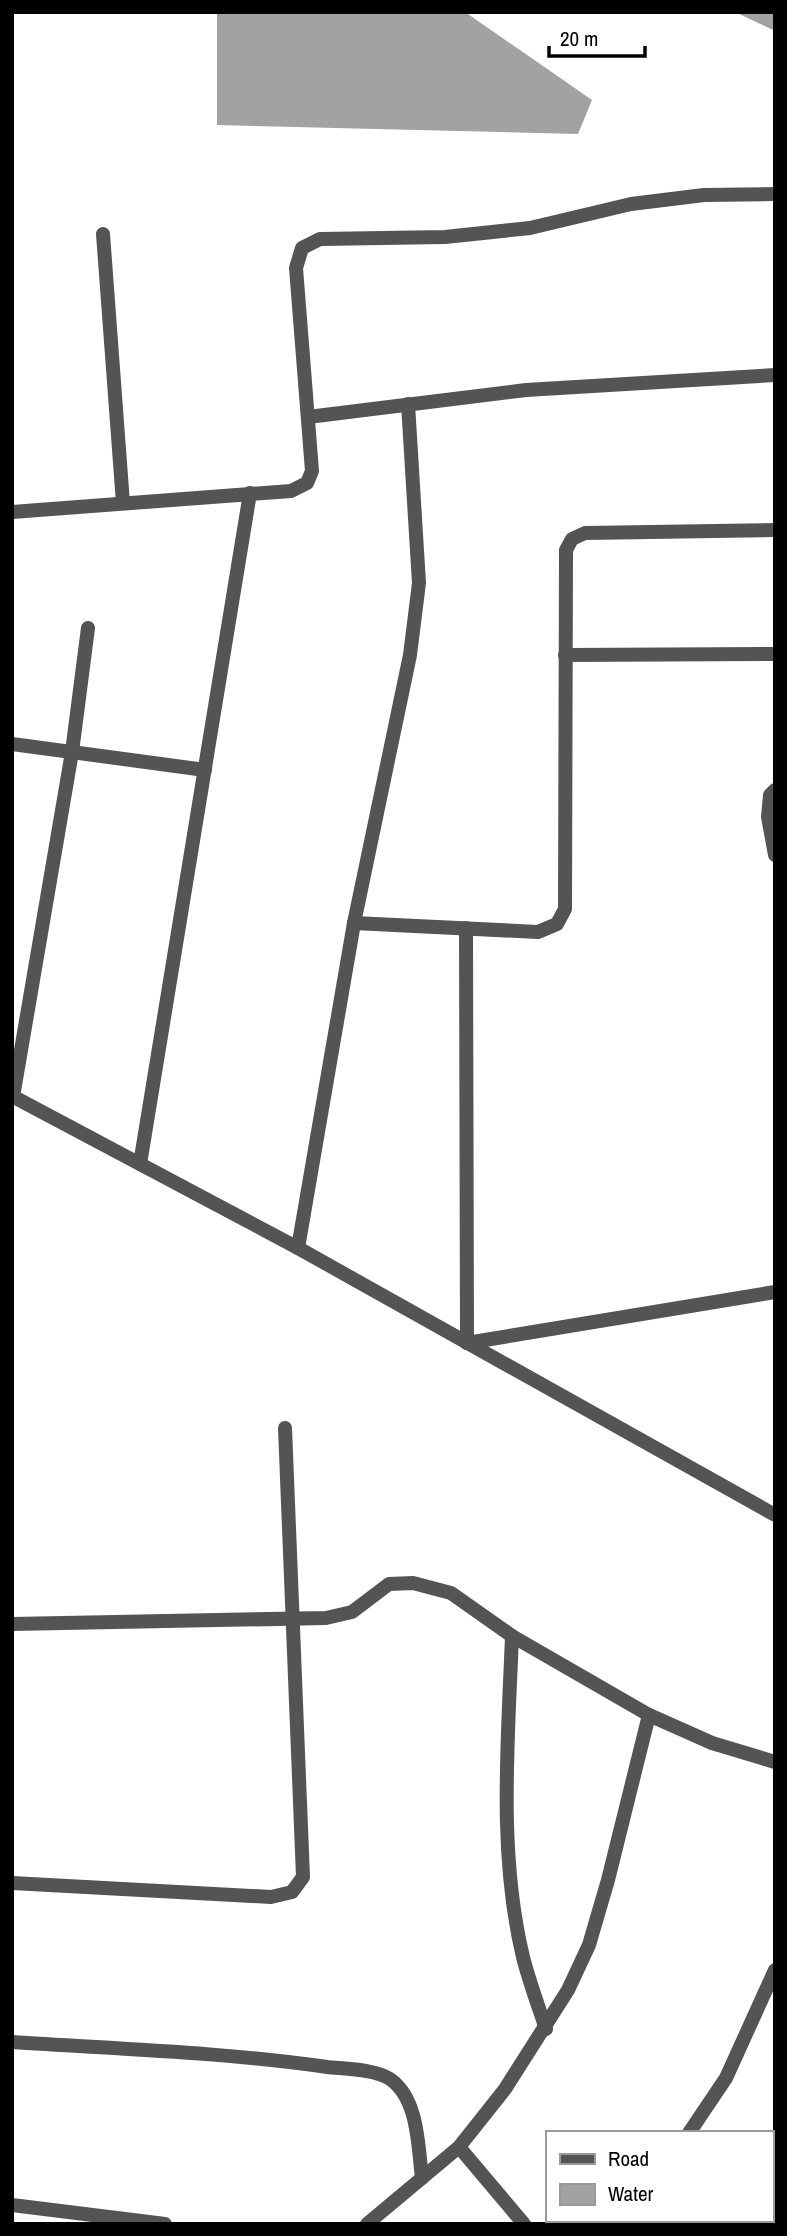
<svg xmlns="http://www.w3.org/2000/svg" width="787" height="2236" viewBox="0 0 787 2236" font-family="'Archivo Narrow',sans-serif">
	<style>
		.water { fill: #a2a2a2 }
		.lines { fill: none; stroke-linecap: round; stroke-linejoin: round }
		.minor { stroke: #545454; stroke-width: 14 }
		.tertiary { stroke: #545454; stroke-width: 14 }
	</style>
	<rect width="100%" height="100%" fill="#fff"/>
	<g class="water">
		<path d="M217,12H465L592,100L578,134L217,125Z"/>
		<path d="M735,12H775V31Z"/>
	</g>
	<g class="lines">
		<g class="minor">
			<path d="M103,234L123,503"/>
			<path d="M308,417L526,390L775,375"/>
			<path d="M12,512L291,491L307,483L312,471L296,268L302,248L320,239L445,237L530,228L631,204L704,195L775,194"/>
			<path d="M565,655L775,654"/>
			<path d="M12,744L205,770"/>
			<path d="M775,790L770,795L768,817L775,855"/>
			<path d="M354,923L538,932L557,924L565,909L566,550L572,539L585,533L775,530"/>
			<path d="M466,928L467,1343"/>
			<path d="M13,1097L72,752L88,628"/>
			<path d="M140,1164L250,493"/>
			<path d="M298,1248L354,923L410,655L419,583L408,404"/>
			<path d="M12,1624L326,1618L352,1612L389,1584L413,1583L451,1593L512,1636L649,1715L712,1743L775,1762"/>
			<path d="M512,1636C508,1742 498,1853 523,1957C529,1981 538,2005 546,2029"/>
			<path d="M12,1883L271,1897L292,1892L303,1877L285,1428"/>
			<path d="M12,2042C117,2049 223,2052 327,2067C345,2069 375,2069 390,2079C419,2099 418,2148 422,2178"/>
			<path d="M459,2147L524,2224"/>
			<path d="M12,2205L165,2224"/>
			<path d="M771,2219L775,2222"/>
			<path d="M367,2224L459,2147L505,2089L568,1990L589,1945L608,1880L649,1715"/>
		</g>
		<g class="tertiary">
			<path d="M12,1096L298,1248L775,1515"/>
			<path d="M467,1343L775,1292"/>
			<path d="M689,2133L726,2078L775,1970"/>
			<path d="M627,2224L630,2220"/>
		</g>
	</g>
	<rect width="787" height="2236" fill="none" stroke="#000000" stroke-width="28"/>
	<rect x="546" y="2131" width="228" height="91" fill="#ffffff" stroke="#999999" stroke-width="2"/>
	<rect x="560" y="2154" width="35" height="10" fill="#545454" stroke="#999999" stroke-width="2"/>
	<text x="608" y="2166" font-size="21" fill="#000000">Road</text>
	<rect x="560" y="2184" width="35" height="21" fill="#a2a2a2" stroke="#999999" stroke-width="2"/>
	<text x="608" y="2201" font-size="21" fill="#000000">Water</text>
	<path d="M549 46v10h96v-10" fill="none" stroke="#000000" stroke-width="3.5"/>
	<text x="560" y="46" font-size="21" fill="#000000" stroke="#ffffff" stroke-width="5" paint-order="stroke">20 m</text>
</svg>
